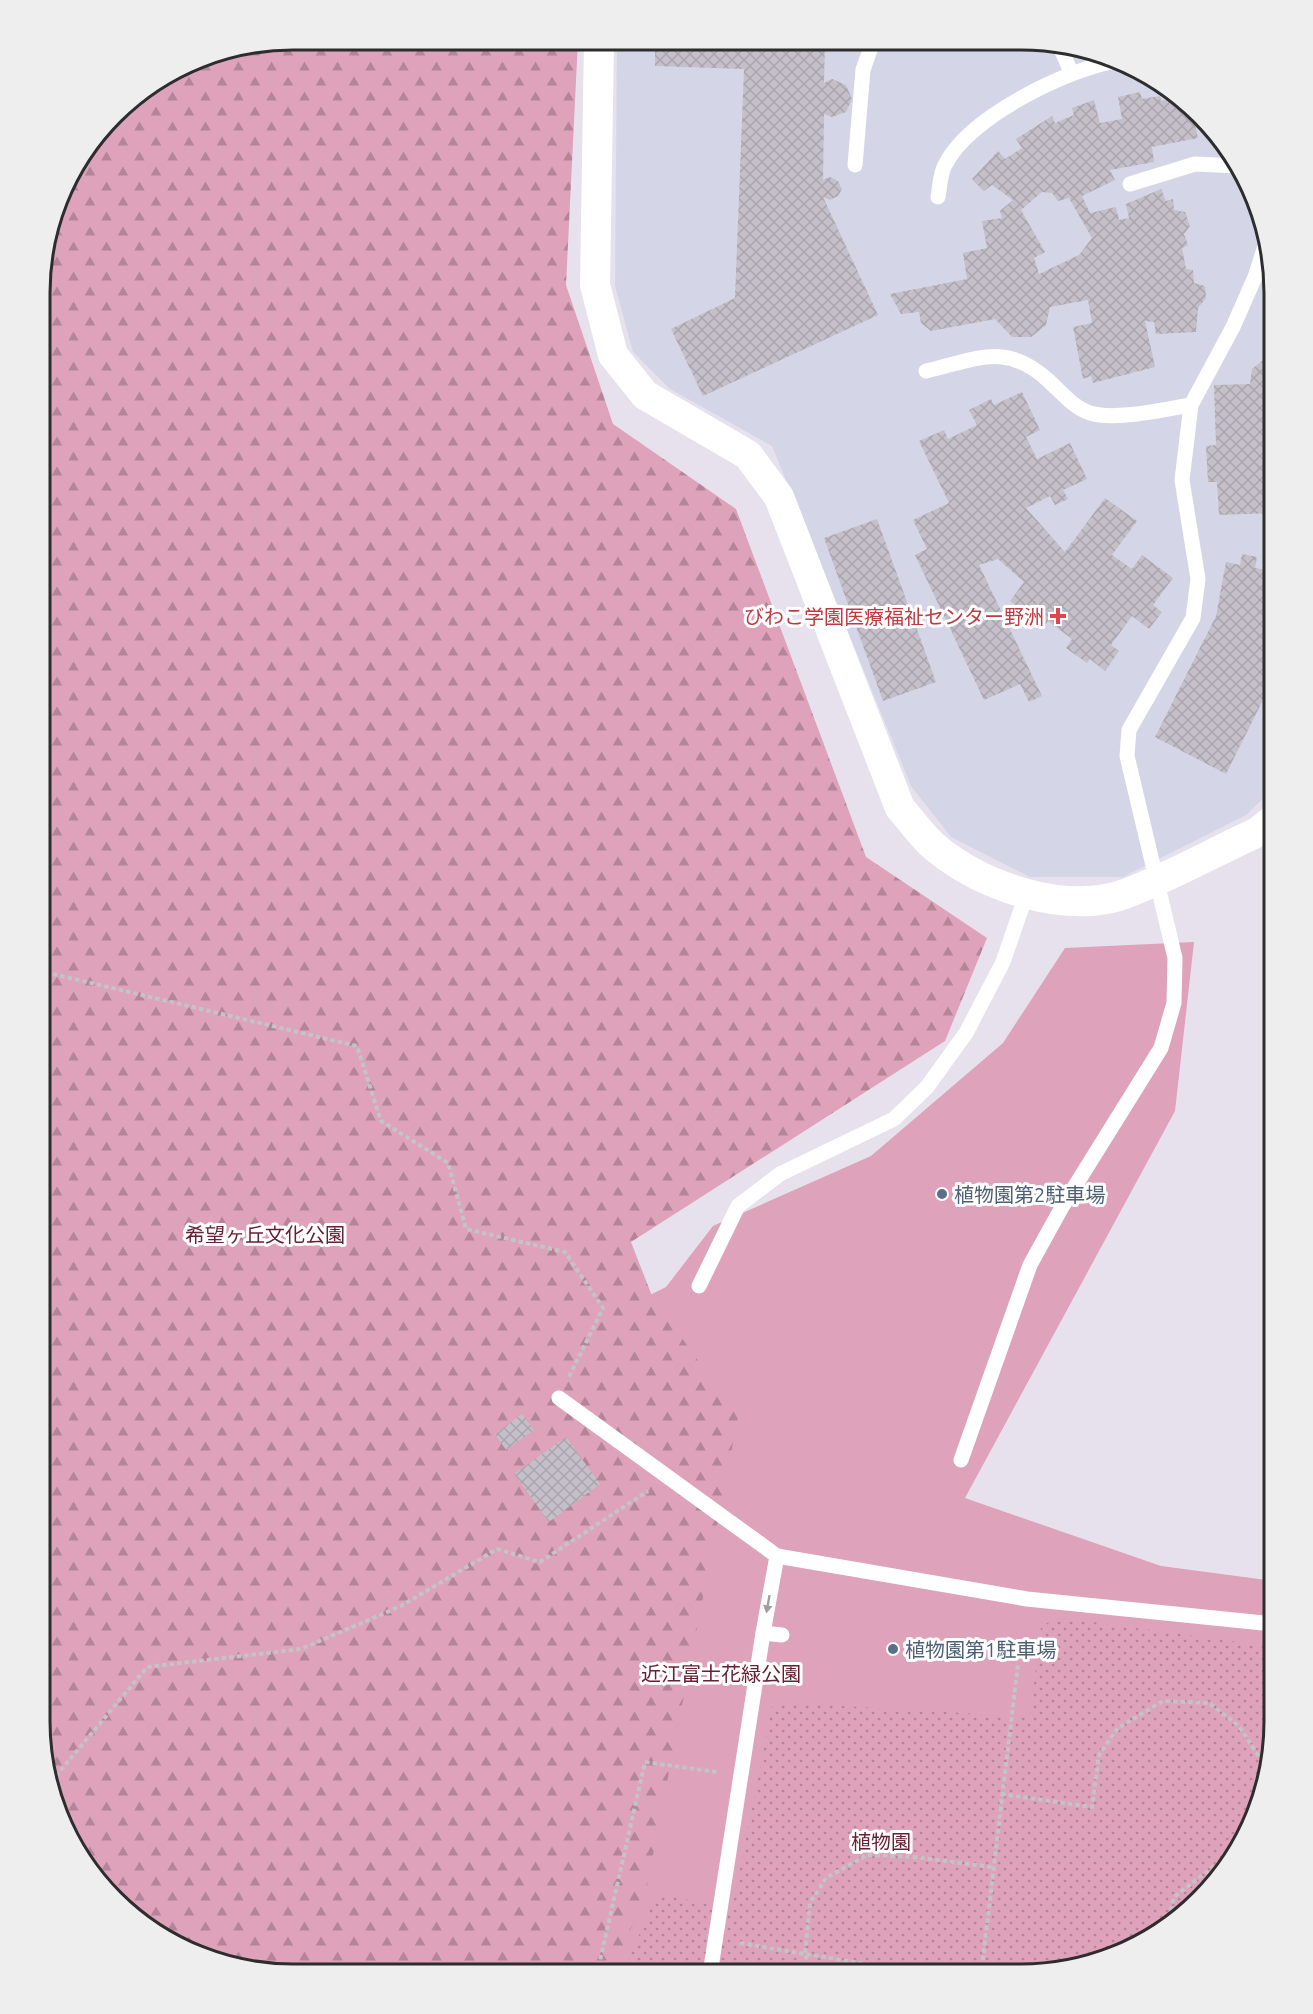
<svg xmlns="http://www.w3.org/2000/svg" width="1313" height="2014" viewBox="0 0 1313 2014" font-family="Ubuntu,'Noto Sans JP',sans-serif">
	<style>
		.medical { fill: #d4d6e7 }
		.grass { fill: #dea2ba }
		.forest { fill: url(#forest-firs) }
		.garden { fill: url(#garden-dots) }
		.building { fill: url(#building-cross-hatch); fill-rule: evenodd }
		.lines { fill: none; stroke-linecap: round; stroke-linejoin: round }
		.path { stroke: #c4c4c4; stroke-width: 4; stroke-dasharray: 4.5 3; stroke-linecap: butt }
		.lane { stroke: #fff; stroke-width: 15 }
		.street { stroke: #fff; stroke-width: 30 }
		.oneway { fill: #a0a0a0 }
		.health-dot { fill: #e0444e; stroke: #fff; stroke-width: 2 }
		.service-dot { fill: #5c6f8a; stroke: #fff; stroke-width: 2 }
		.labels { text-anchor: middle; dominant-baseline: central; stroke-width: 6; stroke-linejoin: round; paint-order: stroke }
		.health-label { font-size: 20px; fill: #be3a42; stroke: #fff; text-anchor: end }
		.service-label { font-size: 20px; fill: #4e5e75; stroke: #fff; text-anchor: start }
		.park-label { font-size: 20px; fill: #652133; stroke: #fff }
		.rim { fill: none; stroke: #2d2d2d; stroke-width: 3 }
	</style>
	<defs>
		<pattern id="forest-firs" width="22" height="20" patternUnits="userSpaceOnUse" patternTransform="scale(1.5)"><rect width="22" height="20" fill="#dea2ba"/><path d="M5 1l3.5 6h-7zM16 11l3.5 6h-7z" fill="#b48498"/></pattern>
		<pattern id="garden-dots" width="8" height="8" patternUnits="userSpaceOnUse" patternTransform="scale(1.5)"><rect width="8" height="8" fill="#dea2ba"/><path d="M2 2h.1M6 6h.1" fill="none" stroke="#b48498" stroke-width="1.8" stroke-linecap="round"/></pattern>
		<pattern id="building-cross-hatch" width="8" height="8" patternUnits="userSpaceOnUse" patternTransform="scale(1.5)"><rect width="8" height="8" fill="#c5bfc9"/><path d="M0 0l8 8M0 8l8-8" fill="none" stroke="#aaa4ad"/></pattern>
	</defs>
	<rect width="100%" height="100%" fill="#e7e1ed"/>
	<path class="medical" d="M617,40L1054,41L1117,58L1175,91L1221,138L1255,195L1274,292V788L1246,815L1123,877H1030L951,837L911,786L772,446L670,389L633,352L615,286Z"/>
	<path class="grass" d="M1194,942L1175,1111L965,1498L1161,1566L1273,1581V1739L1260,1803L1231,1863L1187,1912L1118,1956L1021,1975L365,1973L468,1386L666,1287L713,1226L871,1156L1003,1043L1065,948Z"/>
	<path class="forest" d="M292,39L578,40L566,285L613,424L736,509L866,857L987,938L945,1041L631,1242L652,1296L738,1417L645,1896L611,1974L260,1973L196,1956L138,1923L92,1876L58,1819L39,1722L41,260L65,180L125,102L196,58Z"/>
	<path class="garden" d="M1057,1617L1273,1647V1739L1260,1803L1231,1863L1187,1912L1118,1956L1021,1975L622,1974L657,1894L732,1908L773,1702L1030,1717L1041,1627Z"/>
	<g class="building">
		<path d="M729,40L825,41L824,83L832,79L846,85L852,99L846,112L832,117L824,114L823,180L830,177L838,181L842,189L838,196L830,200L823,197L878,315L703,396L671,329L735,298L744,69L655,66V45L729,47Z"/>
		<path d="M1140,92L1142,99L1160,96L1161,101L1181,97L1191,108L1198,138L1152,147L1154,162L1110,170L1115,180L1082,196L1090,213L1116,207L1119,220L1129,218L1126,204L1161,189L1166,201L1173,199L1174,210L1185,212L1190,226L1184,234L1188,245L1182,248L1186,269L1193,270L1194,283L1205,286L1206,298L1198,308L1196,332L1156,334L1154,322L1145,321L1155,367L1093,383L1091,376L1083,379L1073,327L1092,323L1088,300L1050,307L1046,325L1031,337H1012L995,319L931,331L921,323L919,312L901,314L890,294L967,279L963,253L987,248L982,221L1002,218L1000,211L1013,200L992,185L984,191L972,179L998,151L1005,159L1022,148L1016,139L1052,116L1055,123L1074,115L1072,108L1094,100L1100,123L1122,119L1118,97ZM1042,192L1052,193L1058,201L1069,198L1092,238L1079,255L1039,274L1034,258L1045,252L1021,210Z"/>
		<path d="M1263,360H1274V513L1219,515L1217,482H1208L1206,446L1216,445L1214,385L1250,384L1252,369Z"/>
		<path d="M1022,392L1040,430L1026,437L1037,459L1070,443L1087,479L1063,490L1068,499L1055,505L1050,496L1026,508L1065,552L1105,498L1137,521L1112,555L1132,569L1142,555L1173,578L1153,605L1162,612L1149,629L1132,616L1111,645L1119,651L1105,671L1090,659L1087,663L1066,648L1072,639L1048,621L1045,626L1010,601L1024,582L998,559L979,565L1042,696L1029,702L1020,684L984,700L915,555L927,549L913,520L949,503L919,441L944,430L948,439L977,425L969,410L991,399L994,405Z"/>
		<path d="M877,519L936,682L883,701L824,538Z"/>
		<path d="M1242,554L1257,557L1255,568L1274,571V678L1226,774L1155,737L1216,616L1226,562L1240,565Z"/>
		<path d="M522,1414L534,1430L506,1450L495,1434Z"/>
		<path d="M566,1437L600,1484L549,1522L514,1474Z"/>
	</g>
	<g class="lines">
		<g class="path">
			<path d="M40,957L49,973L357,1046L381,1121L448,1163L466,1229L565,1252L603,1308L569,1377"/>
			<path d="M51,1782L147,1667L301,1649L401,1606L497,1549L540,1562L648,1491"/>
			<path d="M1001,1794L1092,1807L1099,1755L1118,1728L1163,1701L1209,1703L1239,1726L1267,1769"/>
			<path d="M1167,1925L1174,1897L1218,1863L1244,1837"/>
			<path d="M740,1943L931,1975"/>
			<path d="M597,1974L645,1762L717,1772"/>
			<path d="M812,1974L805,1954L810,1903L826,1878L867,1855L914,1857L992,1867"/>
			<path d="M981,1975L1018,1664"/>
		</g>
		<g class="lane">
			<path d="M1058,42L1071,72"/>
			<path d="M855,165L863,70L873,41"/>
			<path d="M1130,184L1195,164L1238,166"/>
			<path d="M938,197C940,187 940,174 945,165C968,117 1069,68 1120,60"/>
			<path d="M926,371C977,359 1007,341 1050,382C1062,393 1074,408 1090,413C1116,421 1164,409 1191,405"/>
			<path d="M699,1286L738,1206L780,1174L894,1119L927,1087L966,1033L1003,962L1026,895"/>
			<path d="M559,1398L777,1556L1027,1599L1273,1624"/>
			<path d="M961,1460L1030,1265L1062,1207L1161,1048L1174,1003L1175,958L1127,756L1129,730L1193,618L1198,579L1182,480L1191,405L1233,327L1255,277L1265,246"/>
			<path d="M777,1556L763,1633L782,1635"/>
			<path d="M710,1974L763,1633"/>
		</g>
		<path class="street" d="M599,40L595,285L613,355L645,395L748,455L779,497L900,808C912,821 923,838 937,849C984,887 1065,915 1125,894C1170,877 1214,852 1258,832L1274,819"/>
	</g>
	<defs><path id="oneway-solid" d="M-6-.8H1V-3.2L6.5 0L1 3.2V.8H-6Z" transform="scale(1.5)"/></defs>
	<use class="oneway" href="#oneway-solid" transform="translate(768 1604) rotate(100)"/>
	<path class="health-dot" d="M1055 607h6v6h6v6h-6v6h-6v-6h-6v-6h6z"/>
	<g class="service-dot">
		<circle cx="942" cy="1194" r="6"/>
		<circle cx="893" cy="1649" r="6"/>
	</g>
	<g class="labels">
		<g class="health-label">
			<text x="1044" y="616">びわこ学園医療福祉センター野洲</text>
		</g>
		<g class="service-label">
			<text x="954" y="1194">植物園第2駐車場</text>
			<text x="905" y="1649">植物園第1駐車場</text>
		</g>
		<g class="park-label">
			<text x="265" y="1234">希望ヶ丘文化公園</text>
			<text x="721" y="1673">近江富士花緑公園</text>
			<text x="881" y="1841">植物園</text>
		</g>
	</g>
	<path d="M0 0H1313V2014H0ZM293 50H1021A243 243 0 0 1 1264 293V1721A243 243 0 0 1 1021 1964H293A243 243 0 0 1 50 1721V293A243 243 0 0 1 293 50Z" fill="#eee" fill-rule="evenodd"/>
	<path class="rim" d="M293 50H1021A243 243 0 0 1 1264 293V1721A243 243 0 0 1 1021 1964H293A243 243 0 0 1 50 1721V293A243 243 0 0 1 293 50Z"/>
</svg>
